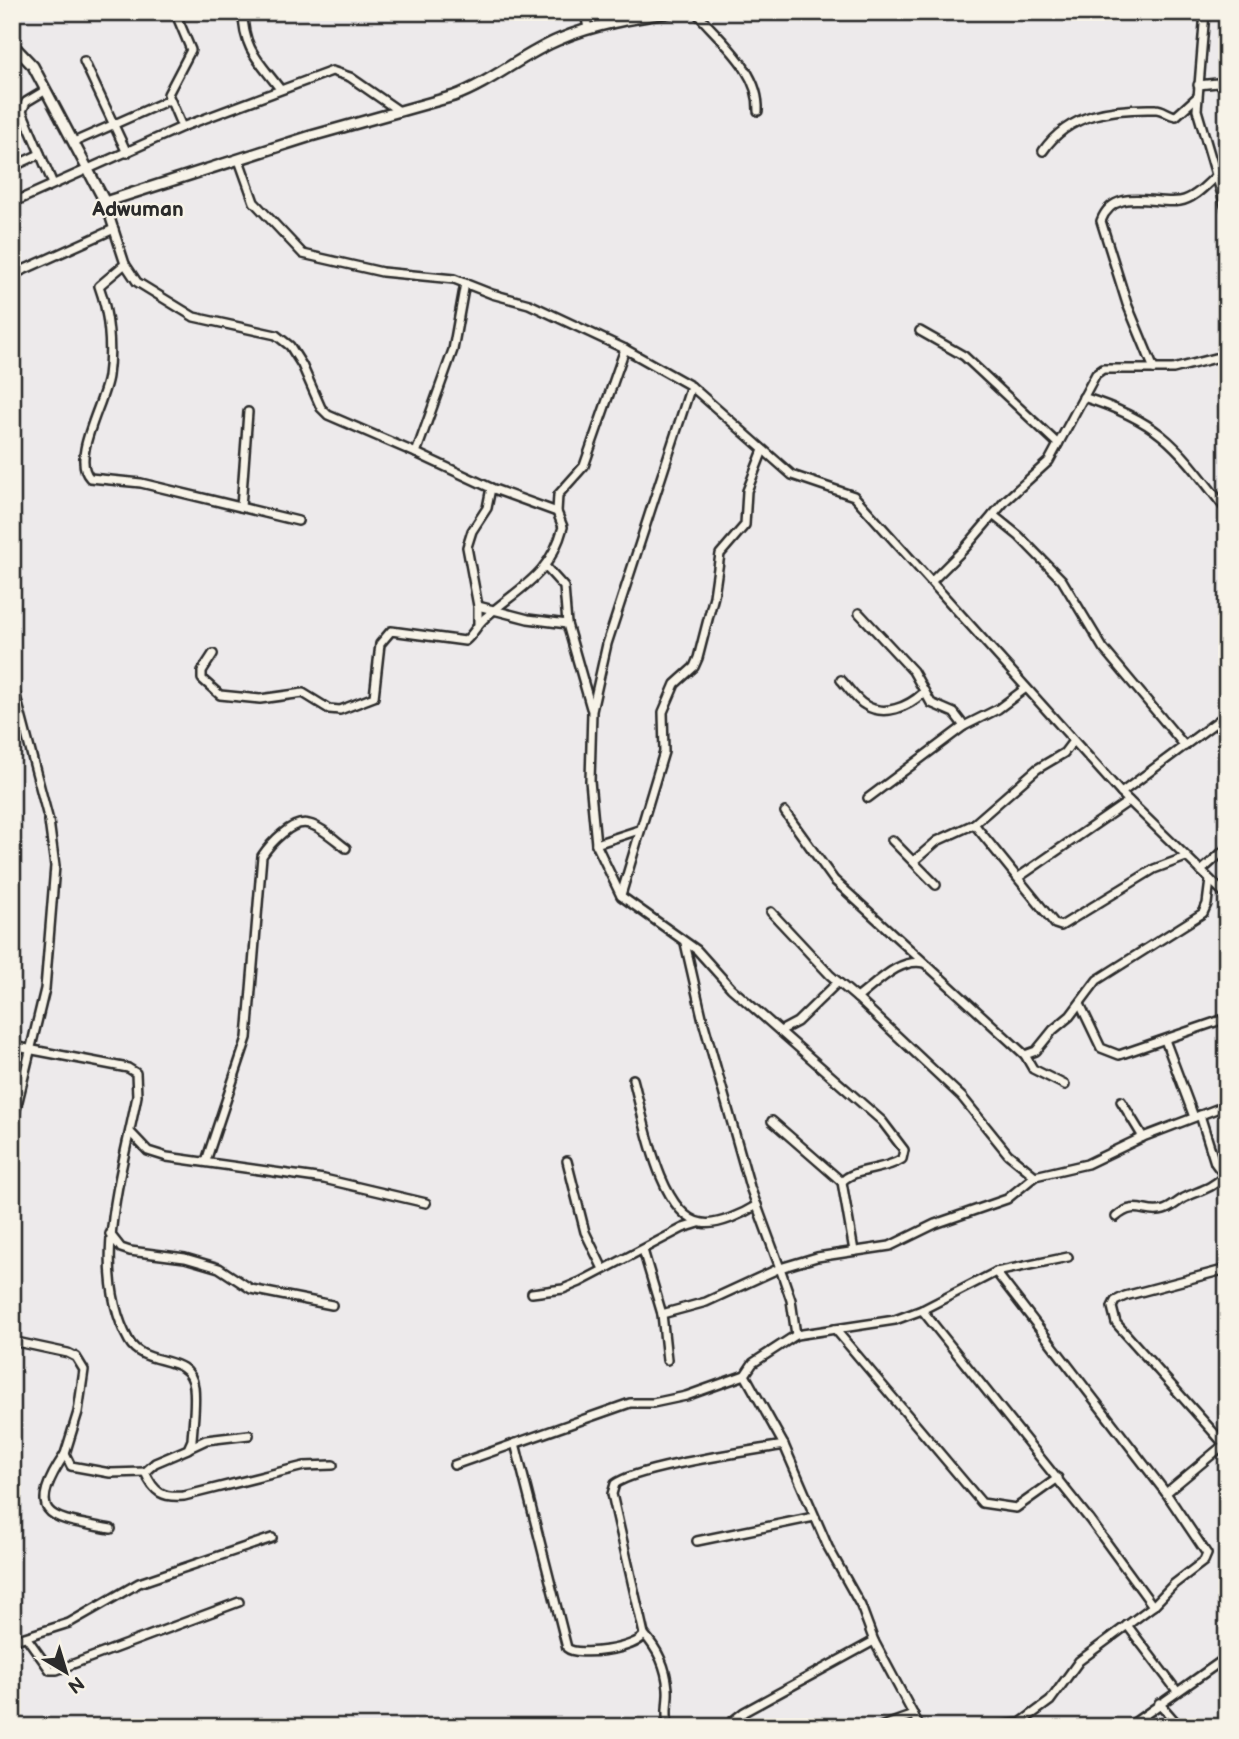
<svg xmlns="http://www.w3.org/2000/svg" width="1239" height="1739" viewBox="0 0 1239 1739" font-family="'Balsamiq Sans',sans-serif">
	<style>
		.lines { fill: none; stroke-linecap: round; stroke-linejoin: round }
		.minor-casing { stroke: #2b2b2b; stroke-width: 12 }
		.tertiary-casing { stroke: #2b2b2b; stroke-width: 14 }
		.minor { stroke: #f7f3e8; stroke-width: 7 }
		.tertiary { stroke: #f7f3e8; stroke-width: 9 }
		.labels { text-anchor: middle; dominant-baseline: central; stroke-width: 5; stroke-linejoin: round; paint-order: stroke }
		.quarter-label { font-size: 21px; font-weight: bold; fill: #2b2b2b; stroke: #f7f3e8 }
	</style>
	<rect width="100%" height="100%" fill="#edeaeb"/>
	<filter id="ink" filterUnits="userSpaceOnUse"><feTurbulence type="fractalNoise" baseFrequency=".0143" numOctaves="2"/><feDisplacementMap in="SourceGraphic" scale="14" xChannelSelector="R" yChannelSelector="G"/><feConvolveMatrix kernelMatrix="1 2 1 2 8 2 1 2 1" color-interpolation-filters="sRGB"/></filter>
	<g filter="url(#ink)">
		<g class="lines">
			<g class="minor-casing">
				<g id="minor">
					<path d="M175,12L191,50L168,94L182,127"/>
					<path d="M243,12C243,49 259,61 280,89"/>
					<path d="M585,12L588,29"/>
					<path d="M696,12C720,41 760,71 758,111"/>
					<path d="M1205,12L1197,110L1227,212"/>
					<path d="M84,61L127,153"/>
					<path d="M1198,85L1227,82"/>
					<path d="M46,90L26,102L22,111L53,184"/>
					<path d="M74,142L169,100"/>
					<path d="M1043,151C1069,113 1113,108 1156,109C1163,109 1168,115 1176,116L1196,98"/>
					<path d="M239,160L254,202L303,254L382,272L454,279L492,294L529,304L625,349L691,386L792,475L854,496L1121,793L1227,896"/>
					<path d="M12,167L40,154"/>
					<path d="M105,202L125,264L137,282L194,317L276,335L290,346L302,365L321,408L328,415L416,453"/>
					<path d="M12,203L182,127L332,71L350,77L399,111"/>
					<path d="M125,264L99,286C109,313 112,347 108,376C105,402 70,458 90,478L141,483L298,521"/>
					<path d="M12,275L114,229"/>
					<path d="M465,283L453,350L416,453L491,488L557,512"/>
					<path d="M920,331L964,356L1058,444"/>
					<path d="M1154,369L1127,304L1101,221C1114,186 1154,205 1180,201C1194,199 1206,185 1216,176"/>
					<path d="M691,386L607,644L592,711L590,781L596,844L621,896L697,950L731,988L882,1121L904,1150L902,1159C884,1171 853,1168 842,1182L854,1251"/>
					<path d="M1083,397C1163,422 1178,448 1227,511"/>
					<path d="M241,507L248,412"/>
					<path d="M993,515L1019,536L1062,580L1103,648L1185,746"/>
					<path d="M545,566L564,587L567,624L591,708"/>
					<path d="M932,581L965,548L1005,501L1049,461L1096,374L1103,369H1173L1227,355"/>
					<path d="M478,606L528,619L567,624"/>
					<path d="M859,613L913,671L931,703L954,713L964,726"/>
					<path d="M478,624V606L467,547L472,531L487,508L491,488"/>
					<path d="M213,654L202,671V679L220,695L260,699L303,693L329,709L340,710L374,697L380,644L391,631L465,641C474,634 477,624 486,617C520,587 550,576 563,527L557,512L558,495L584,466L625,349"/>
					<path d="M841,680C848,687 856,700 865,705C884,717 908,707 923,693"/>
					<path d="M12,681L49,821L55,866L45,989L12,1126"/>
					<path d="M1121,793L1227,714"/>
					<path d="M868,798L964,726L998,709L1026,688"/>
					<path d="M785,812L834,880L1025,1055L1036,1051L1053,1030L1070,1016L1097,980L1203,913L1207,904L1210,880"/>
					<path d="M974,824L1055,924L1061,926L1154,869L1186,857"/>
					<path d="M892,840L936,885"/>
					<path d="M596,844L639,830"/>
					<path d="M915,860L937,841L974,824L1037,769L1064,753L1073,741"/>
					<path d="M1201,871L1227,848"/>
					<path d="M1019,877L1129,801"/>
					<path d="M621,895L664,752L663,712L675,684L694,667L698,658L714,596L720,554L745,525L747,491L763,450"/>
					<path d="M771,912L830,975L857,998C876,984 900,957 924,963"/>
					<path d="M857,998L962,1097L1008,1154L1035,1176"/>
					<path d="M1080,1004L1101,1048L1119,1055L1227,1018"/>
					<path d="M780,1031L797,1022L838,982"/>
					<path d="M1165,1040L1194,1117"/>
					<path d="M12,1046L128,1068L136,1073L137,1096C123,1170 89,1270 129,1341C144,1368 190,1352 194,1387C196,1404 193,1423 192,1440L188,1449L155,1463L145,1472C154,1493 163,1498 184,1496L304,1466L333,1465"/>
					<path d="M1025,1055L1033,1069L1065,1085"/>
					<path d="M633,1079C643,1114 659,1216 702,1223C718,1226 744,1213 757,1205"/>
					<path d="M1121,1101L1143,1137L1227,1105"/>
					<path d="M1200,1115L1215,1163L1226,1178"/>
					<path d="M772,1121L842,1182"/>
					<path d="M130,1132L148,1151L167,1157L324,1179L426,1203"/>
					<path d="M206,1161L247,1038L262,856C270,844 292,819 309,824C322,827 336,841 346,848"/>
					<path d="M567,1161L585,1232L603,1269"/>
					<path d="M1116,1217C1136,1199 1146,1216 1164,1210C1171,1208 1177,1202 1184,1198C1198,1191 1211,1189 1223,1177"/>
					<path d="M110,1234L121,1248L130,1251L185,1258L219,1268L251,1289L332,1305"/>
					<path d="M643,1250L662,1314L667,1360"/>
					<path d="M532,1293L563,1289L580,1282L683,1228L699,1223"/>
					<path d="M922,1310L1090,1520L1153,1606"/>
					<path d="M662,1314L706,1302L780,1268L750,1187L703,1021L685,943"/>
					<path d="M835,1329L982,1503L1016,1508L1058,1478"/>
					<path d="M796,1335L791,1300L780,1268L817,1257L890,1246L935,1224L1007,1199L1035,1176L1087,1164L1143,1137"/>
					<path d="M12,1341L68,1353L76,1357L84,1370L78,1412L65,1454L71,1466L110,1473L145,1472"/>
					<path d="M745,1375L784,1445L828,1547L861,1606L874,1641L920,1727"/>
					<path d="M515,1443L567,1648C577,1657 639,1649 644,1634L612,1494L615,1484C636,1467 751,1451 784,1445"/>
					<path d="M1224,1444L1116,1323L1112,1307L1115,1301L1125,1296L1227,1269"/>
					<path d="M189,1448L206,1440L249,1435"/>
					<path d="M65,1454C22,1519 53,1518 111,1529"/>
					<path d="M454,1465L630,1403H653L686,1396L745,1375L753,1363L796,1335L895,1320L922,1310L996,1272L1068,1257"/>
					<path d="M1166,1493L1227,1442"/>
					<path d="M697,1541L814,1517"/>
					<path d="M1127,1625L1177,1691"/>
					<path d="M644,1634C658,1650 666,1666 668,1689C669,1702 664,1713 669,1727"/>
					<path d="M27,1638L50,1670H57L239,1602"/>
					<path d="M12,1641L69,1623L139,1583L272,1538"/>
					<path d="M1159,1703L1180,1727"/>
					<path d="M725,1727L744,1712L874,1641"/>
					<path d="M880,1727L914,1715"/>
					<path d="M986,1727L1020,1723L1050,1701L1079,1661L1153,1606L1174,1584L1204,1561L1207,1554L1166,1493L996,1272"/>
					<path d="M1128,1727L1227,1657"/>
				</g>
			</g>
			<g class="tertiary-casing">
				<path id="tertiary" d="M12,44L33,66L105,202L311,136L454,96C492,82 523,54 560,39C595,24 634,18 672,12"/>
			</g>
			<use href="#minor" class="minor"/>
			<use href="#tertiary" class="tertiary"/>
		</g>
	</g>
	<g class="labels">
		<g class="quarter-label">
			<text x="138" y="209">Adwuman</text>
		</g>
	</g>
	<rect width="1239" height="1739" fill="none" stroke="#f7f3e8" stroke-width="42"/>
	<rect x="21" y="21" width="1197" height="1697" fill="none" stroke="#2b2b2b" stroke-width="2.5" filter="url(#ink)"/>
	<g transform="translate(66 1672) rotate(142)" stroke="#f7f3e8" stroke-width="5" paint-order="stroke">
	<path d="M0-5L12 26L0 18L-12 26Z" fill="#2b2b2b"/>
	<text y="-10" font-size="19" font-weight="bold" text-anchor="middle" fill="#2b2b2b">N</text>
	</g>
</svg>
